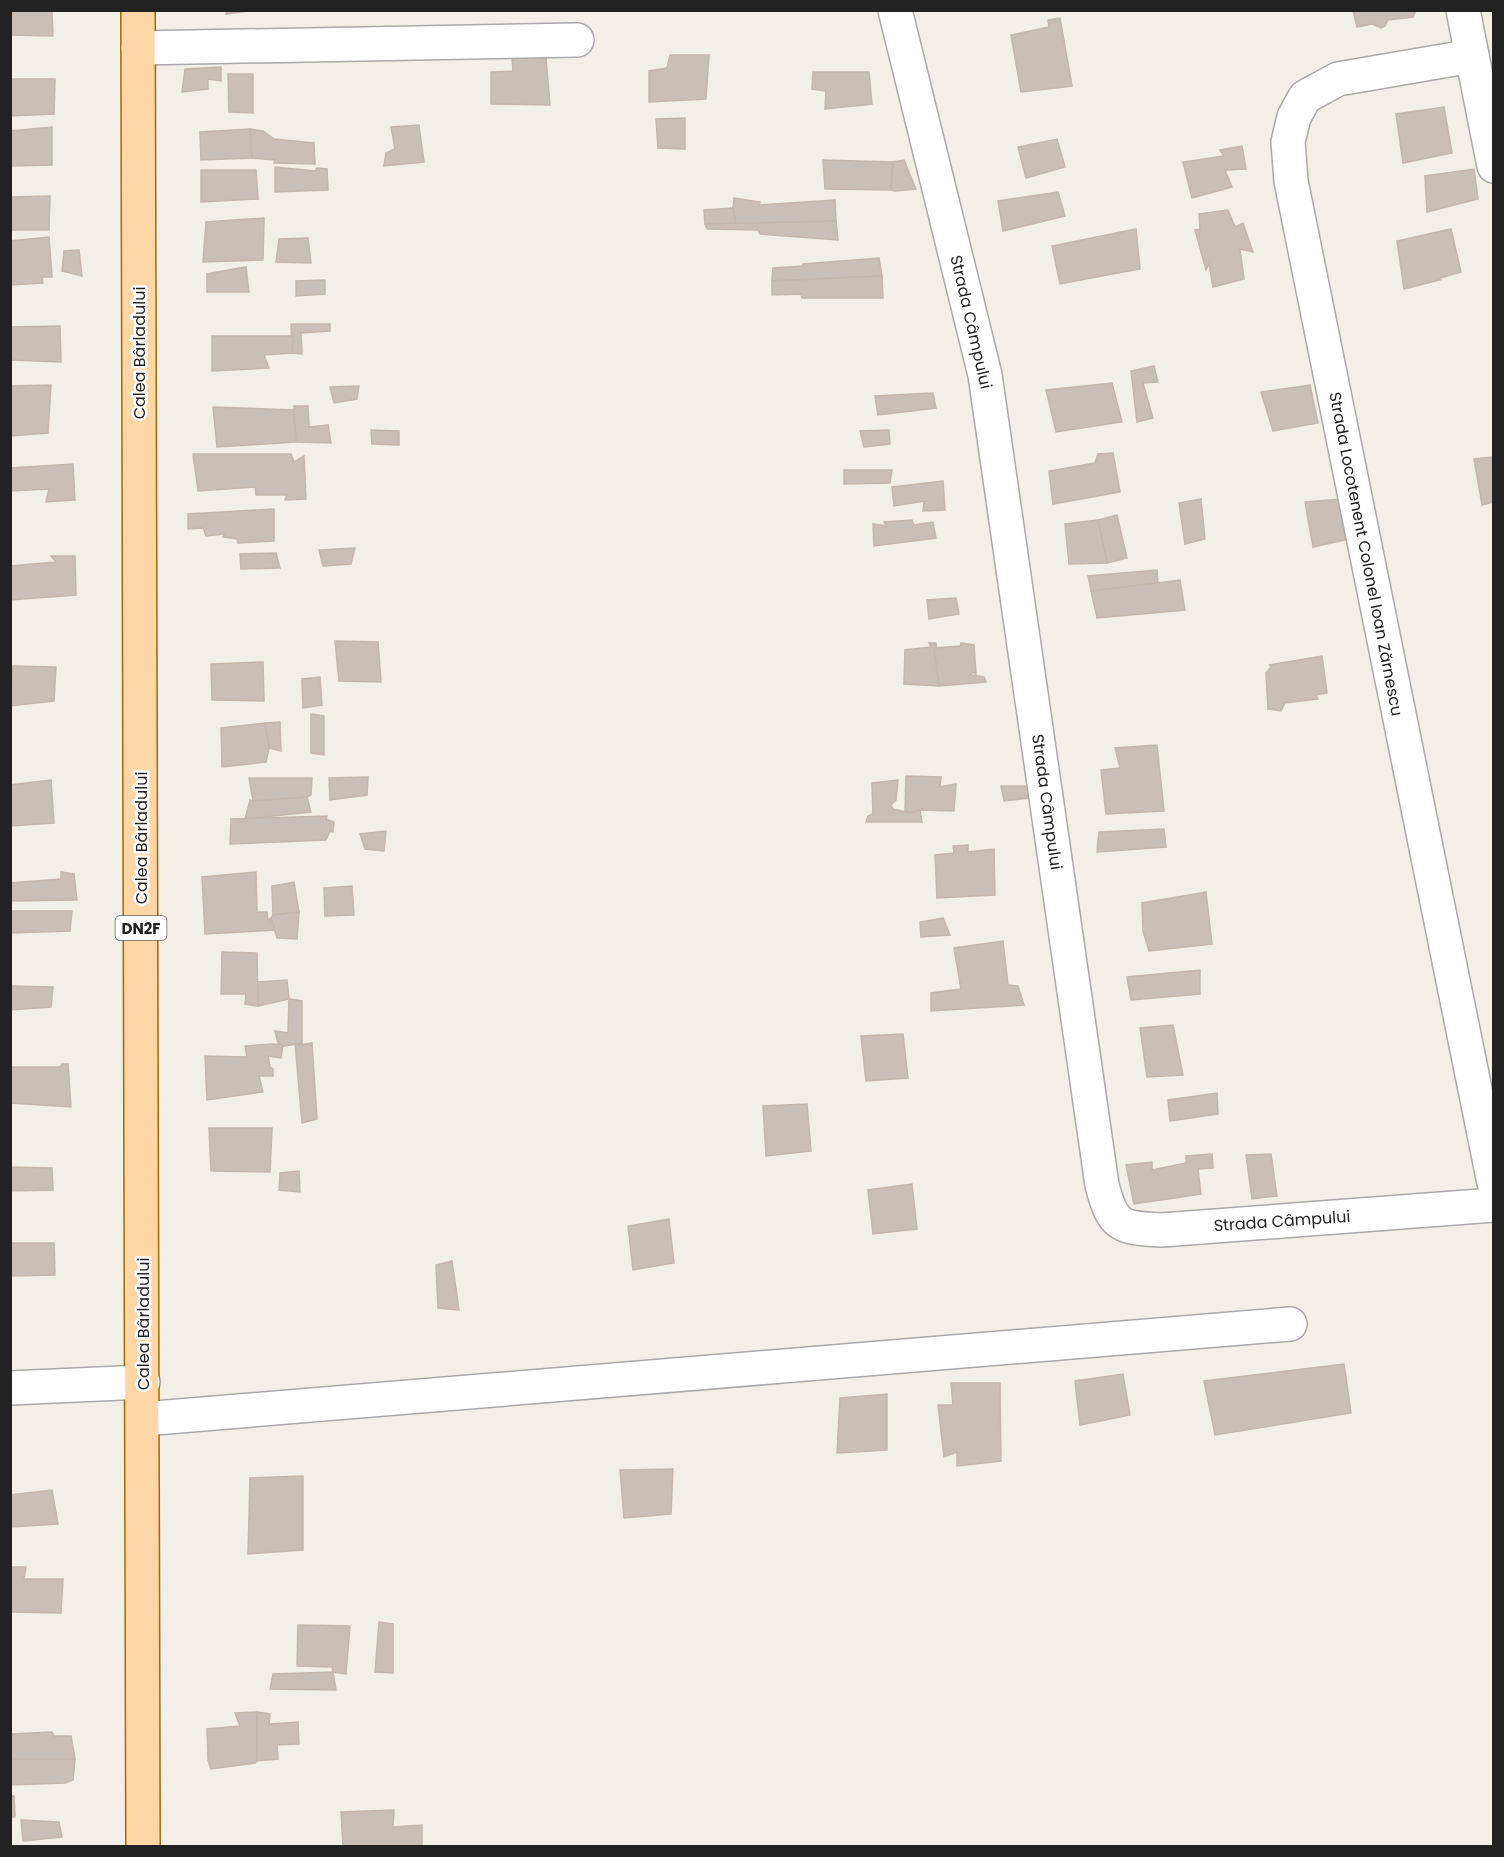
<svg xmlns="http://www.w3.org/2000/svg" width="1504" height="1857" viewBox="0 0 1504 1857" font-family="Poppins,sans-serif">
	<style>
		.building { fill: #c7bfb8; stroke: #c4b6ab; stroke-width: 1.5 }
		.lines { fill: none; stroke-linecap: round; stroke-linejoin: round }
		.minor-casing { stroke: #a9a9a9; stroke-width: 36 }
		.primary-casing { stroke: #a06b00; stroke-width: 36 }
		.minor { stroke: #fff; stroke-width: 33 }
		.primary { stroke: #fcd6a4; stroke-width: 33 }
		.labels { text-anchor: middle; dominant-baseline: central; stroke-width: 5; stroke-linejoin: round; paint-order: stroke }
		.shield { fill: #fff; stroke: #646464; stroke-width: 1.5 }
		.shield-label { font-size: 15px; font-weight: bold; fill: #222 }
		.street-label { font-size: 16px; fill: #222; stroke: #fff }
	</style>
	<rect width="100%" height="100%" fill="#f2efe9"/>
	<g class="building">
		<path d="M12,10H52L53,36L10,35Z"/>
		<path d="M227,10H255L226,14Z"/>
		<path d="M1353,10H1416L1413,17L1388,20L1385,26L1381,28L1372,24L1357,27Z"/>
		<path d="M1060,18L1072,86L1021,92L1011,35L1049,27L1048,20Z"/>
		<path d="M670,55H709L706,99L649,102V71L667,68Z"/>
		<path d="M512,57L546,58L550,105L491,104V72L513,71Z"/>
		<path d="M221,67V81L208,79V89L182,92L185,69Z"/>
		<path d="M813,72H869L872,104L825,109L826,91L812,89Z"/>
		<path d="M228,74H253V113L229,112Z"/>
		<path d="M10,79H55L54,114L10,116Z"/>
		<path d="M1444,107L1452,153L1403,163L1396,114Z"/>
		<path d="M685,118V149L658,148L656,119Z"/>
		<path d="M419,125L424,162L384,166L386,153L395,149L391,127Z"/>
		<path d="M52,127V165L10,166V131Z"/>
		<path d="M250,129L263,131L274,139L314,143L315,164L274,163L275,160L252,158Z"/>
		<path d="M250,129L252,158L201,160L200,132Z"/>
		<path d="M1057,139L1065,167L1026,178L1018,147Z"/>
		<path d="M1242,146L1246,169L1225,170L1232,187L1192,198L1183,162L1224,156L1220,150Z"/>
		<path d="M823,160L893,162L891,190L825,189Z"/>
		<path d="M904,160L916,189L895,191L891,190L893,162Z"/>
		<path d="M275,167L315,171L317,168L327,169L328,190L275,192Z"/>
		<path d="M1474,169L1478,199L1427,212L1425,176Z"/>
		<path d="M201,170H256L258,199L201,202Z"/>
		<path d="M1058,192L1065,216L1003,231L998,201Z"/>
		<path d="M50,196L49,230H10V197Z"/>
		<path d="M734,198L760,202L759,205L835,200L836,221L736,224L733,208Z"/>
		<path d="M733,208L736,224H705L704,210Z"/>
		<path d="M1228,210L1235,227L1243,223L1253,252L1240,249L1244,279L1213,287L1209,264L1206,270L1195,230L1200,229L1199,214Z"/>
		<path d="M264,218L263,260L203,262L206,222Z"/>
		<path d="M836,221L838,240L760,234L758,230L707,229L705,224Z"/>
		<path d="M1136,229L1140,269L1060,284L1052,246Z"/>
		<path d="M1451,229L1461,272L1437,279L1440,280L1404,289L1397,241Z"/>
		<path d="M49,237L52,277H42L43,283L10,285V241Z"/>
		<path d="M308,238L311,263L276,262L279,239Z"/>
		<path d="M79,250L82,276L62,271L64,251Z"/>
		<path d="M879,258L882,276L772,281L773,268L802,266L803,264Z"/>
		<path d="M246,267L249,292H207V274Z"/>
		<path d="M882,276L883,298H802L801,294L772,295V281Z"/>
		<path d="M325,280V294L296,296V281Z"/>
		<path d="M291,324H330V331L301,333L302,354L292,353Z"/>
		<path d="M60,326L61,362L10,360V327Z"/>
		<path d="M212,336H293L292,353L264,355L269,368L212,371Z"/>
		<path d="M1154,366L1158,382L1143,383L1153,418L1137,422L1131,371Z"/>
		<path d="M1112,383L1122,422L1056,432L1046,390Z"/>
		<path d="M51,385L48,433L10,436V386Z"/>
		<path d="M1310,385L1318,423L1273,431L1261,392Z"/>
		<path d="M359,386L357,399L334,403L330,387Z"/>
		<path d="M933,393L936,408L878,415L875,396Z"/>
		<path d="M294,406H308L309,427L328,425L331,443L296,442Z"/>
		<path d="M213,407L293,410L296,442L217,447Z"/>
		<path d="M371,430L399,431V445L372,444Z"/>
		<path d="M889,430L890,444L864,447L860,431Z"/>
		<path d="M1113,453L1120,492L1053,504L1049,471L1095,463L1098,454Z"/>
		<path d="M193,454H291L294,462L304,456L306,499L285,500L287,495H256L255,487L198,491Z"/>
		<path d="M1492,457L1494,502L1482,505L1474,459Z"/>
		<path d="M73,464L75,500L46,502L49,489L10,491V468Z"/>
		<path d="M844,470H892L890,483L844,484Z"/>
		<path d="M943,481L945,510L923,511L924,501L894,506L892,487Z"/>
		<path d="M1201,499L1205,539L1185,544L1179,503Z"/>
		<path d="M1341,499L1345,540L1313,547L1305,502Z"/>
		<path d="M274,509V541L238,543L237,539L223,537L225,534L206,536L203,528L188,529V514Z"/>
		<path d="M1117,515L1127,558L1107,563L1098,520Z"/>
		<path d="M912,520L914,525L933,522L936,538L874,546L873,524L886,526L884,522Z"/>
		<path d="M1098,520L1107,563L1069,564L1065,524Z"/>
		<path d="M355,548L351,564L323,566L319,550Z"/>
		<path d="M276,553L280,568L241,569L240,554Z"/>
		<path d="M51,556H75L76,595L10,600V566L56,562Z"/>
		<path d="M1157,570L1158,584L1091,591L1088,576Z"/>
		<path d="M1180,580L1185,610L1097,618L1091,591Z"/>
		<path d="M956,598L959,614L929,619L927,600Z"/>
		<path d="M335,641L378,642L381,682L339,681Z"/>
		<path d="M929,643H936L939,686L904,684L905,650L931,647Z"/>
		<path d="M961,643L974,645L976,674L972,672L971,675L984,677L986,682L939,686L934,648L960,646Z"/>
		<path d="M1322,656L1327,693L1316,695L1318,699L1285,703L1281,711L1268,709L1266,673L1272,666L1269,665Z"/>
		<path d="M263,662L264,701L212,700L211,664Z"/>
		<path d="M13,666L56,667L54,701L10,706Z"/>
		<path d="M320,677L322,705L303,708L302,679Z"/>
		<path d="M311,714L324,716V755L311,753Z"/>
		<path d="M280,722L281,751L269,748L265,723Z"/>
		<path d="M265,723L269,748L266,762L222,767L221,728Z"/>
		<path d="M1157,745L1164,811L1106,814L1101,770L1120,768L1115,748Z"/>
		<path d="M906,776L941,777L940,787L956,784L954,811L920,810L911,813L905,811Z"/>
		<path d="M368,777L367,795L330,800L329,778Z"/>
		<path d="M249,778H312L311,795L307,797L253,801Z"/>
		<path d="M51,780L54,823L10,826V785Z"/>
		<path d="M898,780L896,800L891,805L893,809L911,813L920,810L922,822H866L868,816L873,814L872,783Z"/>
		<path d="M1001,786H1025L1030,798L1004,801Z"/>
		<path d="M307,797L311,812L245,819L250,800L253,801Z"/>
		<path d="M327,816L326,819L334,822L333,832L330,831L326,840L230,844L231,819Z"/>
		<path d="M1164,829L1166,847L1097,852L1099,832Z"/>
		<path d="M386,831L384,851L365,849L360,834Z"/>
		<path d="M968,845V852L994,849L995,895L937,898L935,855L954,853L953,846Z"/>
		<path d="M61,872L74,874L77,900L10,901V883L61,879Z"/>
		<path d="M256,872L257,912H267L268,920L271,918L277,930L205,934L202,877Z"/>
		<path d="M294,882L299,912L273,915L272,886Z"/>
		<path d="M352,886L354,915L325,916L324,888Z"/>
		<path d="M1206,892L1212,944L1149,951L1143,931L1142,903Z"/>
		<path d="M10,911H72L70,931L10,933Z"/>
		<path d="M299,912L297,939L277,938L271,918L273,915Z"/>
		<path d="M943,918L950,935L921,937L920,922Z"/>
		<path d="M1003,941L1008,985L1018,986L1024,1005L931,1011V993L961,989L954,948Z"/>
		<path d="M222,952L257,953L258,1006L245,1004L246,994H221Z"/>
		<path d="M1200,970V994L1131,1000L1127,977Z"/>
		<path d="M287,980L289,999L258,1006V982Z"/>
		<path d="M10,986L53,987L51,1007L10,1010Z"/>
		<path d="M289,999L302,1001V1043L279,1047L275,1031L288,1033Z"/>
		<path d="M1173,1025L1183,1075L1147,1077L1140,1028Z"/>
		<path d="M903,1034L908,1078L866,1081L861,1036Z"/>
		<path d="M295,1043L300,1045L312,1043L317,1119L302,1123Z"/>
		<path d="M273,1044L283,1045L281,1058L268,1056L270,1067L273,1069V1076H259L263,1092L207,1100L205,1056L247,1057L245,1046Z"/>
		<path d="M62,1064H68L71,1107L10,1103V1067H60Z"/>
		<path d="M1217,1093L1218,1114L1170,1121L1168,1100Z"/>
		<path d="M807,1104L811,1151L766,1156L763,1106Z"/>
		<path d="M209,1128H272L270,1172L211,1171Z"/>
		<path d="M1212,1154L1213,1168L1198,1169L1201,1194L1134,1204L1126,1165L1152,1162V1170L1186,1163V1156Z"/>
		<path d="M1271,1154L1277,1196L1252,1199L1246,1155Z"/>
		<path d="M10,1167L52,1168L53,1190L10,1191Z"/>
		<path d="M299,1171L300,1192L279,1190L280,1173Z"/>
		<path d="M912,1184L917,1229L873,1234L868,1190Z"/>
		<path d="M669,1219L674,1263L633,1270L628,1226Z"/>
		<path d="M10,1243H54L55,1275L10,1276Z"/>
		<path d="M452,1261L459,1310L438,1308L436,1265Z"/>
		<path d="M1344,1364L1351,1413L1215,1435L1204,1381Z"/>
		<path d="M1123,1374L1130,1415L1080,1425L1075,1381Z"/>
		<path d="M951,1383H1000L1001,1461L957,1466V1452L944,1457L938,1405H953Z"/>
		<path d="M887,1394V1450L837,1453L840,1398Z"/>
		<path d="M673,1469L671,1514L624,1518L620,1470Z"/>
		<path d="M303,1476V1550L248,1554L250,1478Z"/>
		<path d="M52,1490L58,1524L10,1527V1495Z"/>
		<path d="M10,1567H26L24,1579H63L61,1613L10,1612Z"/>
		<path d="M379,1622L393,1624V1673L375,1672Z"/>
		<path d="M298,1625L350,1626L346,1674L333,1672L332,1667L297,1666Z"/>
		<path d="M333,1672L336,1690L270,1689L273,1674Z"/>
		<path d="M257,1712L270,1714L269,1724L298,1722L299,1744L277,1745L278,1759L257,1761Z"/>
		<path d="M257,1712V1761L255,1763L211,1769L208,1760L207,1729L240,1726L235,1713Z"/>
		<path d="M52,1732L54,1736H71L75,1759H10V1734Z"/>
		<path d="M10,1759H75L73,1780L65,1783L10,1785Z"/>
		<path d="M10,1795L14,1796L15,1817H10Z"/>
		<path d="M394,1810L393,1827L422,1825V1846H343L341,1812Z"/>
		<path d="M21,1820L59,1822L62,1837L23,1841Z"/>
	</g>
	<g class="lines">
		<g class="minor-casing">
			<g id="minor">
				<path d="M895,10L985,375L1102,1185C1113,1227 1120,1228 1162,1230L1494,1205"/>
				<path d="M1463,10L1494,166"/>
				<path d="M138,48L577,40"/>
				<path d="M1472,56L1338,79L1305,97L1294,117L1288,142L1291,181L1494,1183"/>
				<path d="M10,1388L143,1382"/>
				<path d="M143,1419L1290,1324"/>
			</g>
		</g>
		<g class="primary-casing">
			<path id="primary" d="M138,10L143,1846"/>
		</g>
		<use href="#minor" class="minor"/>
		<use href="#primary" class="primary"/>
	</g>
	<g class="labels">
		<rect class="shield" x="115.5" y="916" width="51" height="24" rx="4.5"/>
		<g class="shield-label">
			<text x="141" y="928">DN2F</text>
		</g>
		<g class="street-label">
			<text transform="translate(971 322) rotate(77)">Strada Câmpului</text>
			<text transform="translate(139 353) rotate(-90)">Calea Bârladului</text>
			<text transform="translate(1366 554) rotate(79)">Strada Locotenent Colonel Ioan Zărnescu</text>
			<text transform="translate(1047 802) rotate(82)">Strada Câmpului</text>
			<text transform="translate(141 838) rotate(-90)">Calea Bârladului</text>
			<text transform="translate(1282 1221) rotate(-4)">Strada Câmpului</text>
			<text transform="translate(143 1324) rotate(-90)">Calea Bârladului</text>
		</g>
	</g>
	<rect width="1504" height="1857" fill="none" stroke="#222222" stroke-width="24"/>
</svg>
